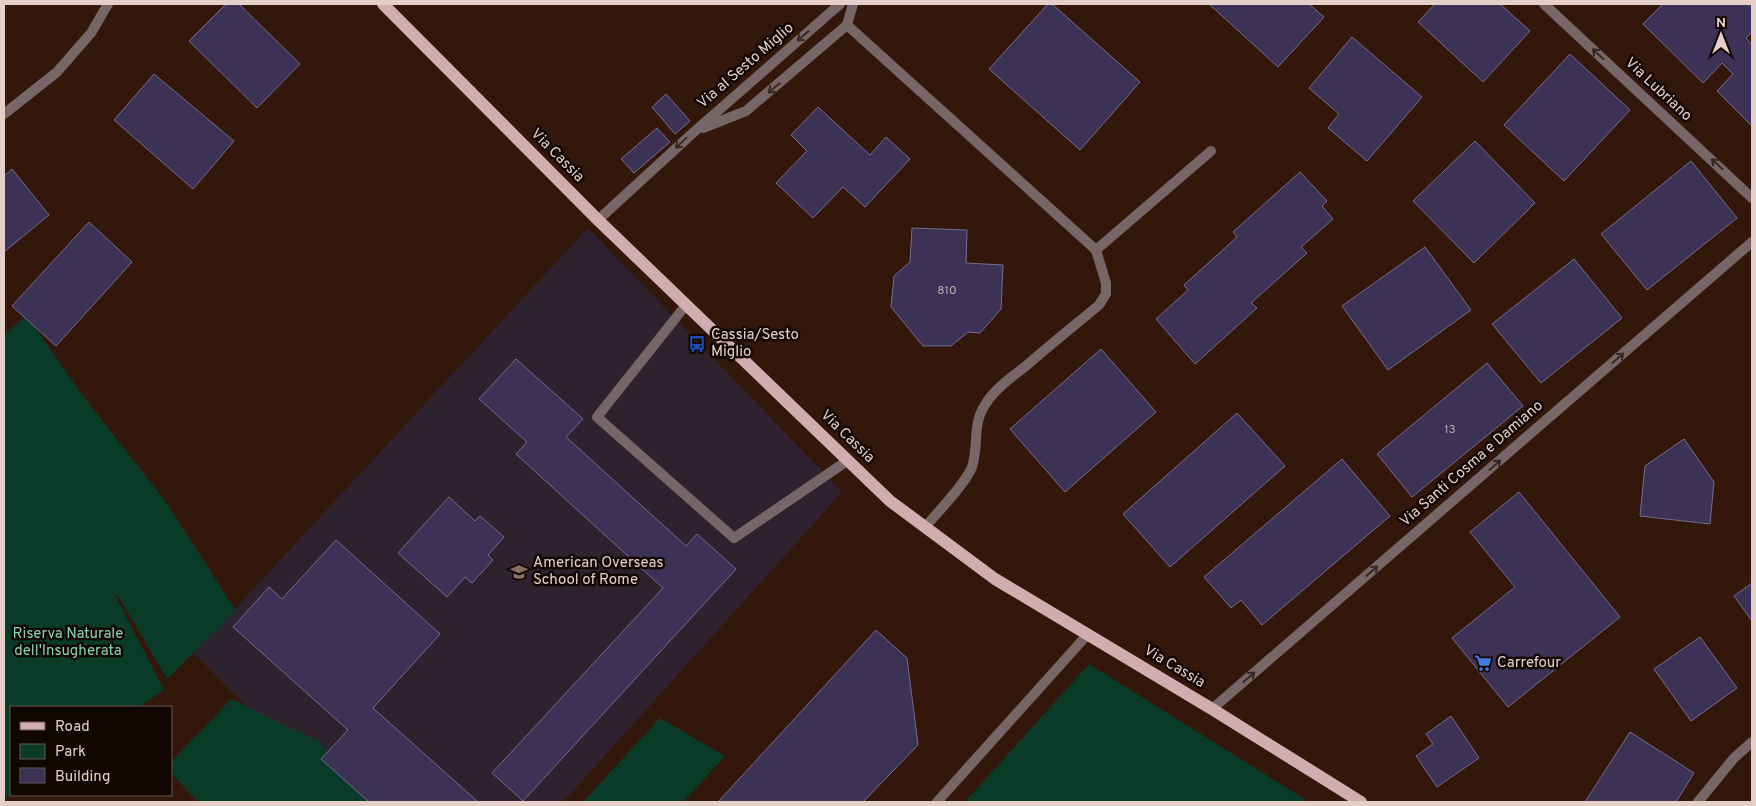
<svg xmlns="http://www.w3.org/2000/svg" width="1756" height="806" viewBox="0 0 1756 806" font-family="Overpass,sans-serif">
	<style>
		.education { fill: #2e222f }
		.green { fill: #0a3b29 }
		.building { fill: #3b3255; stroke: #756e8e }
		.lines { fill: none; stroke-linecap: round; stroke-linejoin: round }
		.service { stroke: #776667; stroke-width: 10 }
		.minor { stroke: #776667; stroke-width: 10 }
		.primary { stroke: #d1adb0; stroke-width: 12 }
		.oneway { stroke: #352826 }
		.labels { text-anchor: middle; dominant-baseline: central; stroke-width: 5; stroke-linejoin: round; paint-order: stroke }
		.number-label { font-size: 12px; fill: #baa8ab }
		.street-label { font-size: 15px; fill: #e4d0c8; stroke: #120603 }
		.poi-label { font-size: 15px; fill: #e4d0c8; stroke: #120603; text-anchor: start }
		.park-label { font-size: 15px; fill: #86d2b0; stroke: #120603 }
	</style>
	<rect width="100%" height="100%" fill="#33170b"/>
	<path class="education" d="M588,228L842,492L563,802H340L194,653Z"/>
	<g class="green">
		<path d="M27,316L80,392L166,502L236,611L167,679L118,596L115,595L164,690L139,707H11V795L4,800V332L5,333Z"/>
		<path d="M1089,664L1309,802H965Z"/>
		<path d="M231,699L318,741L373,802H198L171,773V762Z"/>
		<path d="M660,718L725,756L683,802H583Z"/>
	</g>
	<g class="building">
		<path d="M226,4H239L300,64L257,108L189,41Z"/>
		<path d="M1048,4H1052L1140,82L1080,150L989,69Z"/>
		<path d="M1209,4H1309L1324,17L1278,67Z"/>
		<path d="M1435,4H1500L1530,31L1483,82L1418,22Z"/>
		<path d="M1663,4H1748L1752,8V32L1746,38L1752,45V126L1717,91L1733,74L1722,63L1703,83L1643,24Z"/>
		<path d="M1352,37L1422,97L1367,161L1328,128L1339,114L1309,88Z"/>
		<path d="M1570,54L1630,110L1564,181L1504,125Z"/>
		<path d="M154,74L234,141L193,189L114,120Z"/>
		<path d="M666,94L690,121L675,134L652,107Z"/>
		<path d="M818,107L870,155L886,137L910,159L865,207L843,187L813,218L776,183L807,151L791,135Z"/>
		<path d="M657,128L670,142L634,173L621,159Z"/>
		<path d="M1475,141L1535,203L1474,263L1413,201Z"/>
		<path d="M1691,161L1737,218L1647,290L1601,234Z"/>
		<path d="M12,169L49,215L4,252V176Z"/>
		<path d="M1300,172L1327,201L1322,206L1333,219L1301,247L1307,253L1251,303L1257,308L1195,364L1156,319L1188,290L1184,285L1237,237L1233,232Z"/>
		<path d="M89,222L132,262L56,346L12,306Z"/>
		<path d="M912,228L967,230L966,263L1003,265L1001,309L980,333L968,332L951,346H923L891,307L894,276L910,262Z"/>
		<path d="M1425,247L1471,310L1388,370L1342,306Z"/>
		<path d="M1574,259L1622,318L1541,383L1492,324Z"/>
		<path d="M1101,349L1156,412L1065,492L1010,429Z"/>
		<path d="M516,359L583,419L566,437L686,546L697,534L736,569L523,801L492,773L663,588L516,454L527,442L479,399Z"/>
		<path d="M1487,363L1523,406L1412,497L1377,454Z"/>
		<path d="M1237,413L1285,466L1170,567L1123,514Z"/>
		<path d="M1684,439L1714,482L1710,524L1640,516L1645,466Z"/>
		<path d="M1342,459L1390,516L1262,625L1241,600L1231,608L1204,577Z"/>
		<path d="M1519,492L1620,617L1508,707L1452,638L1515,587L1470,532Z"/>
		<path d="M449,497L475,521L480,516L504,537L488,555L493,560L472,583L465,577L447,597L398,553Z"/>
		<path d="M336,540L440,634L373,708L478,802H369L321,759L348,730L233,627L269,587L282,599Z"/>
		<path d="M1752,583V621L1734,596Z"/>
		<path d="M876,630L907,658L918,745L863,802H718Z"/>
		<path d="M1700,637L1737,688L1691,721L1654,669Z"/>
		<path d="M1451,716L1479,758L1437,787L1416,756L1433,744L1426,734Z"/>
		<path d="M1630,732L1694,773L1676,802H1585Z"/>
	</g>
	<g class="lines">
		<g class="service">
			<path d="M4,114L57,72L91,33L108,4"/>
			<path d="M686,305L597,417L734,538L847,461"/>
		</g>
		<g class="minor">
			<path d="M1544,4L1752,198"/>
			<path d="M847,25L1096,250L1211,151"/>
			<path d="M703,128L746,111L847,25L853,4"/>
			<path d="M598,220L695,131L840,4"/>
			<path d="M925,527C937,513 966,483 972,467C979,446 972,424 985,405C994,389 1012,377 1026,366C1050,345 1075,325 1099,305L1106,294V283L1096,250"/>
			<path d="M1212,709L1752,242"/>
			<path d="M937,802L1088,634"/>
			<path d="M1698,802L1734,758L1752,742"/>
		</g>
		<path class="primary" d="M383,4L598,220L890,501L995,579L1212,709L1361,802"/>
	</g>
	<defs><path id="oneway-shaft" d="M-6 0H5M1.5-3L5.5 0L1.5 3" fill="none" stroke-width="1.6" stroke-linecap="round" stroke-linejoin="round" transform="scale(1.25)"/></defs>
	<g class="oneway">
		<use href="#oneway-shaft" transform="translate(803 36) rotate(139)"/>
		<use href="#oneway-shaft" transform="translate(1598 54) rotate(-137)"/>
		<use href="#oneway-shaft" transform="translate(774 88) rotate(140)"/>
		<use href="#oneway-shaft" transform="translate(681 143) rotate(137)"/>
		<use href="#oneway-shaft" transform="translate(1717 164) rotate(-137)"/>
		<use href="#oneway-shaft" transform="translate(1618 358) rotate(-41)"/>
		<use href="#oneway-shaft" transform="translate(1495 465) rotate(-41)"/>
		<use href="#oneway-shaft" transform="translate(1372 571) rotate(-41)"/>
		<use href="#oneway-shaft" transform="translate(1249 677) rotate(-41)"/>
	</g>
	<defs>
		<g id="bus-bare" transform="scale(1.35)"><path d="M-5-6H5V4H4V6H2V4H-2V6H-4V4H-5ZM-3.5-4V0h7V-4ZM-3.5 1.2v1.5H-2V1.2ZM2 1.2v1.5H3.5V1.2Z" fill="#1a4fb4" stroke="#120603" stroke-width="2.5" paint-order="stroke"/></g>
		<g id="school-bare" transform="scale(1.35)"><path d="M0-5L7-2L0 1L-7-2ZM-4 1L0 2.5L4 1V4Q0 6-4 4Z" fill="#8d6e63" stroke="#120603" stroke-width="2.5" paint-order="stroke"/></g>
		<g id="supermarket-bare" transform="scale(1.35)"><path d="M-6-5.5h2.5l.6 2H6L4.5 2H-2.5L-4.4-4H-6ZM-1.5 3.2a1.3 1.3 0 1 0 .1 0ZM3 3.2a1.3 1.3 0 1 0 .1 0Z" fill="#3f7fe0" stroke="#120603" stroke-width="2.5" paint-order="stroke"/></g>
	</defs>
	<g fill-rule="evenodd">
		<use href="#bus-bare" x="697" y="344"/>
		<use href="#school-bare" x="519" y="572"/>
		<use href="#supermarket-bare" x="1483" y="663"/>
	</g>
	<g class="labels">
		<g class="number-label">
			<text x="947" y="291">810</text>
			<text x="1450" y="430">13</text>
		</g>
		<g class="street-label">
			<text transform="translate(746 66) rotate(-41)">Via al Sesto Miglio</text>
			<text transform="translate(1658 90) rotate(43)">Via Lubriano</text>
			<text transform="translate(557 156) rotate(45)">Via Cassia</text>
			<text transform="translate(847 437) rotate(44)">Via Cassia</text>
			<text transform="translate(1472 464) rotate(-41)">Via Santi Cosma e Damiano</text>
			<text transform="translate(1174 667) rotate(31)">Via Cassia</text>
		</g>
		<g class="poi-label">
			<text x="711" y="335">Cassia/Sesto<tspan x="711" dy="17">Miglio</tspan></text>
			<text x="533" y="563">American Overseas<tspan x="533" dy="17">School of Rome</tspan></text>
			<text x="1497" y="663">Carrefour</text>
		</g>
		<g class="park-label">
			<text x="68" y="634">Riserva Naturale<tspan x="68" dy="17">dell'Insugherata</tspan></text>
		</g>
	</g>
	<rect width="1756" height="806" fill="none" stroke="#e4d0c8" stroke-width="10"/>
	<rect x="10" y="706" width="162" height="90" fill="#120603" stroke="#665752"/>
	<rect x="20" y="722" width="25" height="8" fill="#d1adb0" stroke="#665752"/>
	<text x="55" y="731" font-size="15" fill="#e4d0c8">Road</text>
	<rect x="20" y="744" width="25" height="15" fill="#0a3b29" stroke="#665752"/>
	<text x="55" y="756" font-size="15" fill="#e4d0c8">Park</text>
	<rect x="20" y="768" width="25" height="15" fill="#3b3255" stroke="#665752"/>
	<text x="55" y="781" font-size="15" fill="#e4d0c8">Building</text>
	<g transform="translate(1721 35)" stroke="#120603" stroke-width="4" paint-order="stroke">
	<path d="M0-4L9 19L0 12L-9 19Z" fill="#e4d0c8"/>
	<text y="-8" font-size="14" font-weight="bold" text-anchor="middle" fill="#e4d0c8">N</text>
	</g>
</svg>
